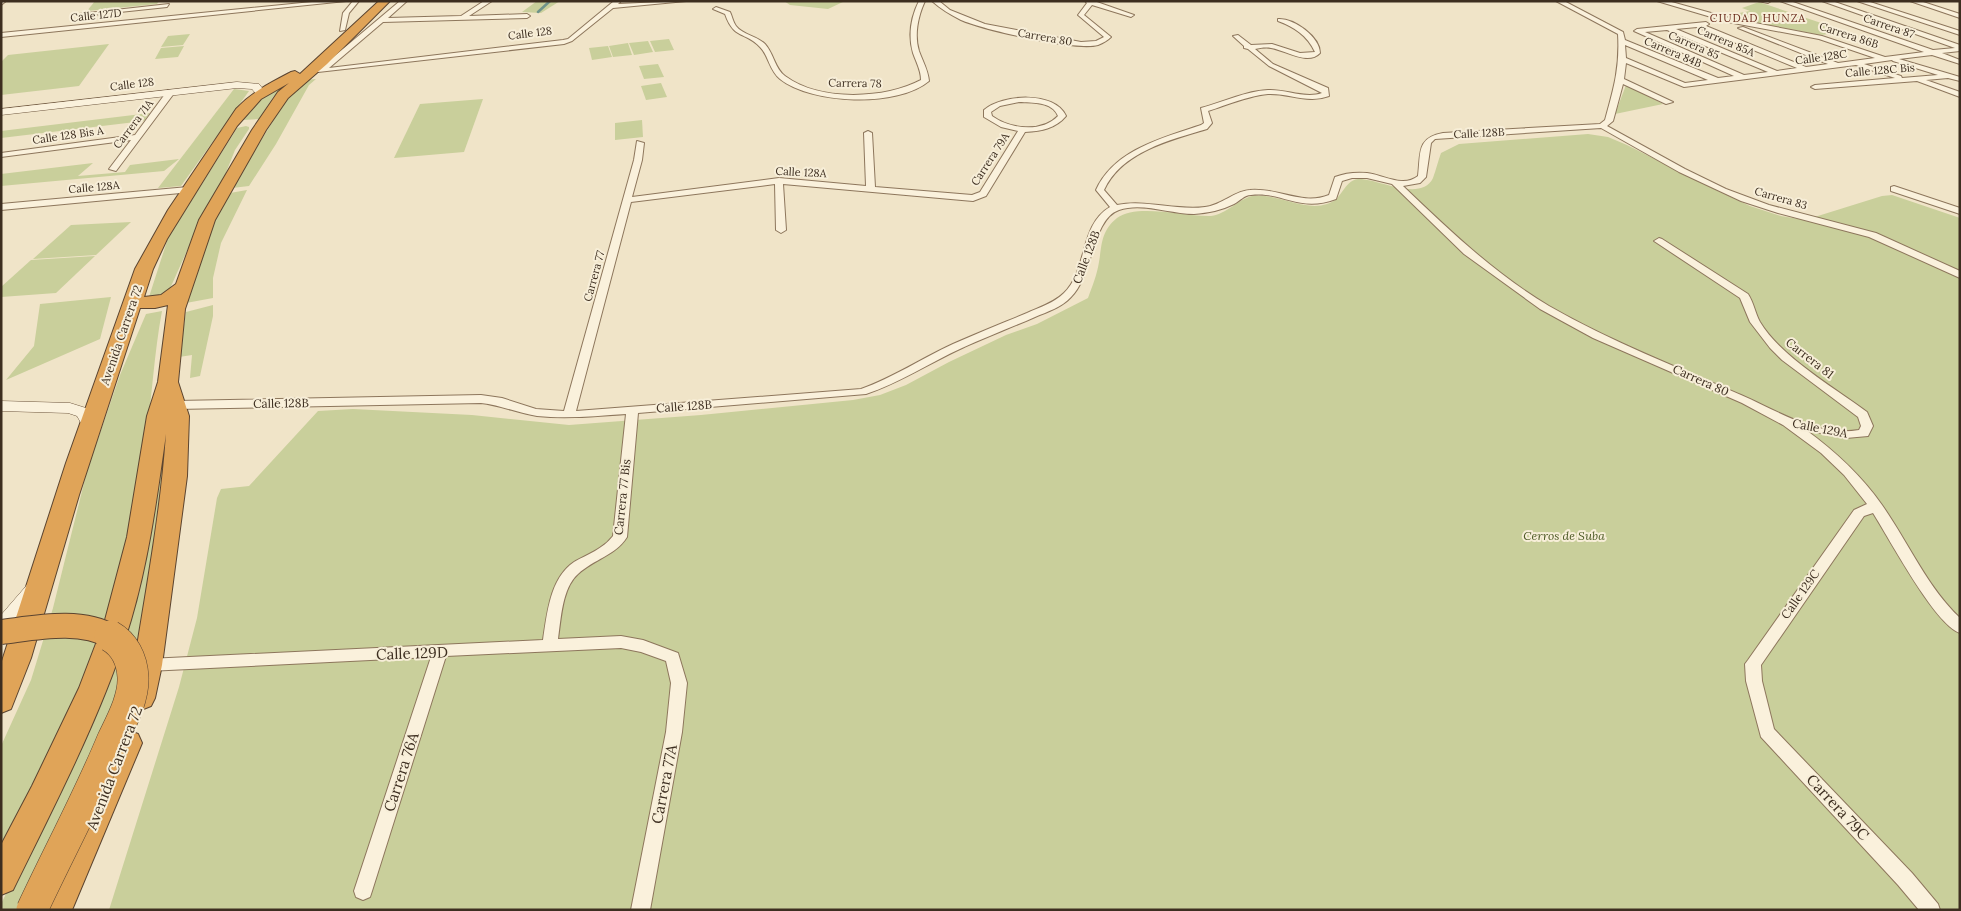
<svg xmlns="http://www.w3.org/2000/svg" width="1961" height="911" viewBox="0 0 1961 911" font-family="Lora,serif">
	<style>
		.green { fill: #c9cf9b }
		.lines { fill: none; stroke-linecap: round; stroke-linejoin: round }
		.stream { stroke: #6f938a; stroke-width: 2.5 }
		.street-casing { stroke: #8d765c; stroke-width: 2 }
		.secondary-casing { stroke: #6f573f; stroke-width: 1 }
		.highway-casing { stroke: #5b4430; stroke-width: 2 }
		.street { fill: #faf1dc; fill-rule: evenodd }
		.secondary { fill: #faf1dc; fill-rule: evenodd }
		.highway { fill: #e0a458; fill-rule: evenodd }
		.highway-bridge-far1-casing { stroke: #5b4430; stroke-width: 26; stroke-linecap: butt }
		.highway-bridge-casing { stroke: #5b4430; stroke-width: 32; stroke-linecap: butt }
		.highway-bridge-far1 { stroke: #e0a458; stroke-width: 24 }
		.highway-bridge { stroke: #e0a458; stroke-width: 31 }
		.labels { text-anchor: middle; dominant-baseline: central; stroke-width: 4; stroke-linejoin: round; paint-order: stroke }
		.far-street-label { font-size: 11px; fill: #3d2e20; stroke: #f7eed8 }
		.far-neighbourhood-label { font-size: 11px; letter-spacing: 1px; fill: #6b2e1e; stroke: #f7eed8 }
		.street-label { font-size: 12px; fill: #3d2e20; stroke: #f7eed8 }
		.park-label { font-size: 12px; font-style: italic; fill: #4d5a26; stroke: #f7eed8 }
		.near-street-label { font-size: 15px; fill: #3d2e20; stroke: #f7eed8 }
	</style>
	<rect width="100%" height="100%" fill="#f0e4c8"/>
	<g class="green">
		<path d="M95,1H159L157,4L87,11Z"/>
		<path d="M537,1H560L541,13L522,12Z"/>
		<path d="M784,1H845L828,9L790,5Z"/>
		<path d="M1759,2L1848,32L1820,35L1723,16L1750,11L1742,8Z"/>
		<path d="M190,34L183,45L161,47L168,36Z"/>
		<path d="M669,39L674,50L655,52L650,41Z"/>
		<path d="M648,41L653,52L634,55L629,43Z"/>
		<path d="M628,43L632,55L613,57L609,46Z"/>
		<path d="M109,44L79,86L1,95V62L8,55Z"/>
		<path d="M184,46L178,57L155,59L161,48Z"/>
		<path d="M608,46L612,57L592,60L589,48Z"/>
		<path d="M658,64L664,77L644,79L639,66Z"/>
		<path d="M301,74L273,97L259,119L243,120L264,96Z"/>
		<path d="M316,79L309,85L276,144L249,186L232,188L289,95L304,80Z"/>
		<path d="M661,83L667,97L646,100L641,86Z"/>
		<path d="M1626,85L1663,104L1615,114Z"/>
		<path d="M234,89L249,91L181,186L158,188Z"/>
		<path d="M483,99L464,152L394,158L420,104Z"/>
		<path d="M150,113L144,121L1,138V131Z"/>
		<path d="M642,120L643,137L615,140V123Z"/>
		<path d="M246,126L249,127V129L235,150L221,185L203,215L168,293L164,296L149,297L168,238L234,133L237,128Z"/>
		<path d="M1588,134L1608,137L1627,145L1718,191L1750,206L1781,216L1805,220L1882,196L1892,195L1960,218V910H109L179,687L197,618L217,498L221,489L249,486L318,411L353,409L472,415L569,425L701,415L853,400L880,395L906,385L949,362L1006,335L1037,324L1088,298C1092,287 1097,275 1099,262C1102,244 1101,231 1117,218C1137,203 1186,217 1211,216C1227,214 1237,200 1252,196C1273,192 1304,212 1327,204C1343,200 1343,181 1358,179C1377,178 1421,203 1433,178C1436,170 1438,161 1441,153L1459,144Z"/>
		<path d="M179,159L164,171L1,186V174L93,163L78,176L125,172L130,165Z"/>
		<path d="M247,190L221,243L213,278V298L186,303L205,239L230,193Z"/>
		<path d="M131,222L96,255L33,259L71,225Z"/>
		<path d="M95,256L56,293L1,297V287L31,260Z"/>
		<path d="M111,297L100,339L6,380L34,346L40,304Z"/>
		<path d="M213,305V316L200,376L190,378L192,355L179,357L186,312Z"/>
		<path d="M162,311C154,354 152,397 146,439C141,474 133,509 126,544C103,651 51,752 1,848V746L31,680L53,608L87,471L120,375L146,314Z"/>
		<path d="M170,435L141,647L19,910H1V904L73,757L164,436Z"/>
	</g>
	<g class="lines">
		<path class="stream" d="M538,12L550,1"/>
		<g class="street-casing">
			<g id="street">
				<path d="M1,1H6L1,5Z"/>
				<path d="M322,1H346L1,37V33Z"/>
				<path d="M353,1H359L349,13L345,30L340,31L343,13Z"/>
				<path d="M400,1H407L388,18L461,16L484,1H492L469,16L527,14L530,16L527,18L383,22L329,68L563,40L568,39L614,1H621L618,4L686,1L613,8L572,41L564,44L318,72V70Z"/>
				<path d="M919,1H925C918,16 914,35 919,51C923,62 928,70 929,81C897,108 811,104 780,79C769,70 769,56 760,47C745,31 734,40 725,14L713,9L716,7L730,12C732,16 733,22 736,26C743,35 757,36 765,44C774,54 775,69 785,76C820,102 885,99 921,80C921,70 916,62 913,53C908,36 911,17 919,1Z"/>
				<path d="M932,1H939L950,10L985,24L1081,42L1096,41L1104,37L1078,15L1087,3L1085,1H1094L1134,15L1131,17L1092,5L1084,15L1111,37C1108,40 1103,43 1098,45C1076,51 984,30 961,20C951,15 941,9 932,1Z"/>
				<path d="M1556,1H1564L1623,32L1625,40L1718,78L1734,76L1634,31L1637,29L1706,22L1709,24L1706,26L1806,67L1828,64L1738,28L1743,27L1838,63L1875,58L1819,39L1728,22L1657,1H1668L1729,18L1822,36L1885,57L1924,52L1780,1H1790L1933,50L1955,48L1822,1H1832L1960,45V51L1942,53L1960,60V64L1932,55L1899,59L1960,77V81L1948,78L1926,80L1960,92V97L1917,81L1815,89L1811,87L1815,85L1895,78L1856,65L1684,87L1626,63L1624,79L1673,102L1666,104L1623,84L1613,121L1607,126L1685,169L1726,189L1769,205L1876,233L1960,271V278L1869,237L1778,213L1741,201L1679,172L1601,128L1435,139L1431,143L1426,177L1420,183L1403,186C1449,230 1495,274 1549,306C1610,341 1677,367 1741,395C1778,411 1817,437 1859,430L1861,426L1858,417L1782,360L1770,348L1750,322L1740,298L1654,241L1659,238L1662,239L1748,294C1754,303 1755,313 1760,322C1781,357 1835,388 1867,412L1873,426L1868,436L1846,438L1806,430C1836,452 1861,475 1882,505C1908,542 1927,587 1960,618V633C1935,625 1889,538 1873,513L1864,516L1761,665L1762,681L1774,729L1912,873L1938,904L1940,910H1919L1898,885L1761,737L1746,681L1745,664L1748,660L1854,510L1867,504L1844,475L1821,453L1783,425L1742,403L1593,338L1540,309L1464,254L1392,184L1367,178H1352L1342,181L1336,199C1299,213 1282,191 1251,195C1244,195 1240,201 1234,204C1222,210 1208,213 1194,214C1170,214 1142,202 1119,210C1092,219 1093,276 1071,297C1062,307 1047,312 1035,317C1010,328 986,337 962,348C929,363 900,383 866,394L638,413L627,537C615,556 594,559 578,574C562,588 561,619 558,639L621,636L643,640L678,653L687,683L682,732L650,910H631L666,732L671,683L666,661L641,652L621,648L446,656L372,891L370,897L363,900L356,897L354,891L431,657L148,671L143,669L140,665L143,661L148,659L543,640C547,614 550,578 574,562C588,554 603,549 613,536L626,414C596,416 567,419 537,416C518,413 500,405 481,403L176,409L170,405L176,401L481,395L502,398L536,409L564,411L634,160L637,141L644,143L642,160L632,197L779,178L866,186L864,133L868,131L872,133L875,187L972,195L980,192L1018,131L1001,127L984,117V110C1002,94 1055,91 1066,116C1055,129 1041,131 1025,132L986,196L973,201L783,184L786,230L781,233L776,230L775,184L631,202L576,411L861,389C893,378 922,358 953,344C978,333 1003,323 1027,313C1040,307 1054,303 1064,293C1088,270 1079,225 1110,207L1096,190C1114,150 1162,138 1201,125L1204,123L1201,108C1223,102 1246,91 1268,90C1286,89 1305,99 1322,93L1269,66L1248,49L1244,48V46L1233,36L1238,35L1251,45L1272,44L1300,53L1315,52C1307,35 1294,27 1278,21V19C1294,18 1320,37 1320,53C1308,66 1285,50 1271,48C1266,47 1260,48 1255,49L1273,64L1328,88L1329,96C1308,104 1289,93 1268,94C1247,96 1227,105 1208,111L1212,123L1207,129C1170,140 1121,152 1104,190L1117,205C1146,199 1175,211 1205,207C1222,205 1234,191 1250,190C1277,187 1302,206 1329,195L1335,177C1345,173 1356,172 1367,173C1384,175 1403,188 1418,176C1421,153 1416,138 1443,133L1600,124L1605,120C1614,88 1620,67 1618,34ZM1697,27L1797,68L1777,71L1676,29ZM1667,30L1768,72L1744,75L1645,32ZM1625,45L1708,80L1685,83L1626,58ZM1892,60L1893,61L1938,75L1902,78L1901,76L1864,64ZM1019,102C1032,103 1052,101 1058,116C1042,133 1010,129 992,116L991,112L1000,106Z"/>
				<path d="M1758,1H1771L1768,3Z"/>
				<path d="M1857,1H1867L1960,31V35Z"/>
				<path d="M1910,1H1920L1960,14V18Z"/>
				<path d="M169,4L167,7L82,16L79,14Z"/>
				<path d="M168,90L175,92L116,171L109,169L131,140L1,157V153L135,135Z"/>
				<path d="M1894,186L1960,208V214L1891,191V187Z"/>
				<path d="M188,187L192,190L191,192L1,210V204Z"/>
			</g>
		</g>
		<g class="secondary-casing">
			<g id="secondary">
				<path d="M237,82L259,84L266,93L261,96L257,95L252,89L237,88L1,115V109Z"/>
				<path d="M1,401L70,403L89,409L98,424L96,428H84L77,416L68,413L1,411Z"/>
				<path d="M34,583L41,585L44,590L41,595L8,635L1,637V615L27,585Z"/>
			</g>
		</g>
		<g class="highway-casing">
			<g id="highway">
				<path d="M379,1H390L327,64L288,98L266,130L215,220L185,309L178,382L189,416L187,476L162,665L155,698L151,706L141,710L131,706C124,692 133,674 135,658C147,584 161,509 166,434C157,497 149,559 131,620C104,711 55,804 13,890L1,895V845L32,786L79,688L105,620L127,537L147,416L158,382L168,305L155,308H140L79,495L31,658L11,709L1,713V664L66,463L135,269L168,210L236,109C252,92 270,83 291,72L295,71L300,74ZM289,83L278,92L252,130L199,220L176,284L161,295L144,297L153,269L167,239L237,126L261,99Z"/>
				<path d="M127,730L138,734L142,743L72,910H38L116,734Z"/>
			</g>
		</g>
		<use href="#street" class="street"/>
		<use href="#secondary" class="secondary"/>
		<use href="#highway" class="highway"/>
		<g class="highway-bridge-far1-casing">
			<path id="highway-bridge-far1" d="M1,632C35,628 81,618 112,637"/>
		</g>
		<g class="highway-bridge-casing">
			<path id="highway-bridge" d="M32,910C58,854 88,799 112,741C121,722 134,699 133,677C132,659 124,644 110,636"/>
		</g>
		<use href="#highway-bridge-far1" class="highway-bridge-far1"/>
		<use href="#highway-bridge" class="highway-bridge"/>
	</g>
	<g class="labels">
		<g class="far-street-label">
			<text transform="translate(96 15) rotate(-6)">Calle 127D</text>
			<text transform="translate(1889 26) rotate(19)">Carrera 87</text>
			<text transform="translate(530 33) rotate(-7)">Calle 128</text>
			<text transform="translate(1849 35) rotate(18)">Carrera 86B</text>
			<text transform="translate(1045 37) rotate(10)">Carrera 80</text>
			<text transform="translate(1726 41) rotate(23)">Carrera 85A</text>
			<text transform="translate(1694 45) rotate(23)">Carrera 85</text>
			<text transform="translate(1673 52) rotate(23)">Carrera 84B</text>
			<text transform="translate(1821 57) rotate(-8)">Calle 128C</text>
			<text transform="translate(1880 70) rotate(-5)">Calle 128C Bis</text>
			<text transform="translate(855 83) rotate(1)">Carrera 78</text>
			<text transform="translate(132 84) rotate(-7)">Calle 128</text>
			<text transform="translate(133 124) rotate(-53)">Carrera 71A</text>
			<text transform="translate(1479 133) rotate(-3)">Calle 128B</text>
			<text transform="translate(68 135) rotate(-8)">Calle 128 Bis A</text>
			<text transform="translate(990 159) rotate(-57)">Carrera 79A</text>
			<text transform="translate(801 172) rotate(3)">Calle 128A</text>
			<text transform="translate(94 187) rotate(-5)">Calle 128A</text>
			<text transform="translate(1781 198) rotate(16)">Carrera 83</text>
			<text transform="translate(594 276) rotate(-75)">Carrera 77</text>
		</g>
		<g class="far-neighbourhood-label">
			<text x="1758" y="18">CIUDAD HUNZA</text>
		</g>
		<g class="street-label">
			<text transform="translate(1086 257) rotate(-69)">Calle 128B</text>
			<text transform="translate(121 335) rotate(-71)">Avenida Carrera 72</text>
			<text transform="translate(1810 358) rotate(38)">Carrera 81</text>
			<text transform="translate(1701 380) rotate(24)">Carrera 80</text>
			<text transform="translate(281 403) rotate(-1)">Calle 128B</text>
			<text transform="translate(684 406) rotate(-4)">Calle 128B</text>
			<text transform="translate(1820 428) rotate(11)">Calle 129A</text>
			<text transform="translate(622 497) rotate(-84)">Carrera 77 Bis</text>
			<text transform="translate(1800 594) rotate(-55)">Calle 129C</text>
		</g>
		<g class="park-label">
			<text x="1564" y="535">Cerros de Suba</text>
		</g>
		<g class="near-street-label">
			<text transform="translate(412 653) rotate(-2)">Calle 129D</text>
			<text transform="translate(114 768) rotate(-69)">Avenida Carrera 72</text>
			<text transform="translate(401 772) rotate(-72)">Carrera 76A</text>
			<text transform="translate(664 784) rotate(-79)">Carrera 77A</text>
			<text transform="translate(1838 807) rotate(47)">Carrera 79C</text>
		</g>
	</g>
	<rect width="1961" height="911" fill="none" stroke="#3d2e20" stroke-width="5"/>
</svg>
